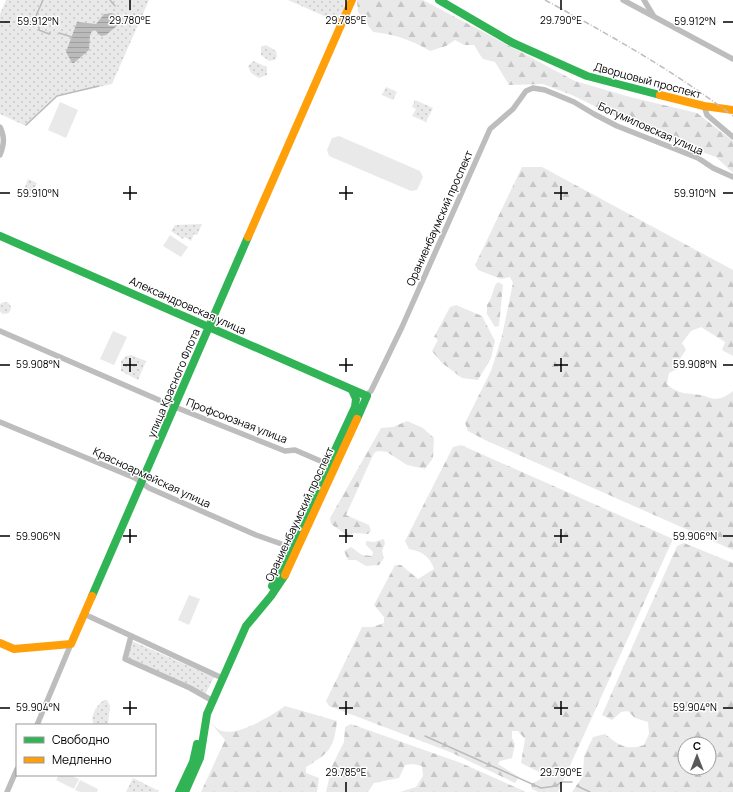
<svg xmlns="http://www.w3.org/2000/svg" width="733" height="792" viewBox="0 0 733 792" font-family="Manrope,sans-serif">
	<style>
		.grass { fill: url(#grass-dots) }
		.forest { fill: url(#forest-firs); fill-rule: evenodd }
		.pitch { fill: #e9e9e9 }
		.water { fill: url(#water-rules) }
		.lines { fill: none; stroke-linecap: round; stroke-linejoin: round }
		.stream { stroke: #bbb; stroke-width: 1.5 }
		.street { stroke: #bdbdbd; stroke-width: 5.5 }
		.fast { stroke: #30b455; stroke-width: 8 }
		.slow { stroke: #ff9f0a; stroke-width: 8 }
		.rail { stroke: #bdbdbd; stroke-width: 1.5; stroke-dasharray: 6 2 1 2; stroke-linecap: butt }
		.ticks { fill: none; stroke: #000; stroke-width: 1.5 }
		.labels { text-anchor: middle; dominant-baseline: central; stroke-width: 3; stroke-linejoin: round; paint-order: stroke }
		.street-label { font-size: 11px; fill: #000; stroke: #fff }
		.ticks-label { font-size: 10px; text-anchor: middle; fill: #000; stroke: #fff; stroke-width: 3; stroke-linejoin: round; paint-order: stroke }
	</style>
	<defs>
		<pattern id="grass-dots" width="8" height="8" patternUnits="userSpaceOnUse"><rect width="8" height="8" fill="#e9e9e9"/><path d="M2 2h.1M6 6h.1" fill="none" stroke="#c6c6c6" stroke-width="1.8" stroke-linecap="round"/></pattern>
		<pattern id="forest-firs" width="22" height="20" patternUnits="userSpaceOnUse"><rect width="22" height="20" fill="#e9e9e9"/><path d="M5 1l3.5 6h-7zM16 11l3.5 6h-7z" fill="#c6c6c6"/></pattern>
		<pattern id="water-rules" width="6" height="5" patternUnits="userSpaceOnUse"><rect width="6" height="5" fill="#bbb"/><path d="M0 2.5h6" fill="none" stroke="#9f9f9f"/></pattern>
	</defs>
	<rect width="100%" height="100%" fill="#fff"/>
	<g class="grass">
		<path d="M6,0H149L112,84L59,95L26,126L0,114V14Z"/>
		<path d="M288,0H345L344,8L338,22Z"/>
		<path d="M266,45L276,51L277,56L275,60L269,61L261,55V47Z"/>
		<path d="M253,61L267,67V75L259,78L251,73L248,66Z"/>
		<path d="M386,87L397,92L393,100L382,95Z"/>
		<path d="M415,100L433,108L426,122L412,116L416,109L412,107Z"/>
		<path d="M28,179L37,183L32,194L24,190Z"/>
		<path d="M202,224L197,235L194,234L191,241L185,237L183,239L171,231L175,225Z"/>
		<circle cx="5" cy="308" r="6"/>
		<path d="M131,355L146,361L138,380L121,371V361L126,356Z"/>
		<path d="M132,641L214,677L205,695L128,658Z"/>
		<path d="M104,700H107L110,706L108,724L94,725C89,716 97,705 104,700Z"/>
		<path d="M133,778L159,791L158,792H126Z"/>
	</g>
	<g class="forest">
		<path d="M357,0H423L575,81L630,97L697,113L733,141V173L716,157L647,132L572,95L543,84L509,85L495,62L483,59L474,45H464L455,40L446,46L430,51C412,40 394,34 373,32L358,12Z"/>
		<path d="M522,167H542L733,270V356L722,350L725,342L701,327L691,331L682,343L686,350L677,363V369L669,373L667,384C678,395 688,393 701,395C706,396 711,399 716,399C723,398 728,395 733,391V550L485,440L468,431L465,423L491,371L502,336L513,283L510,277L501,279L478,270L475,265Z"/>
		<path d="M498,282L503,285L499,326L495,327L487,314V305C494,296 492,287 498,282Z"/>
		<path d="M456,305L482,316L495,341L491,358L478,380L462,378L442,363L432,351L438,340L434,337L450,307Z"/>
		<path d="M407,421L423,428L434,438L433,458L425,469L407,465L387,452L378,451L374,453L346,515L369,525L371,531L368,534L354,533L348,536L331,524L330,518L381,428L393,427Z"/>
		<path d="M461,445L673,539L558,792H538L532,789L531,784L541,779V773L521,763L525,739L518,731H512V738L515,744L512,758L500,761L498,764L519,777L515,783L450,752L329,706L326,701L362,627H373L384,623V617L374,605L395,565H401L418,579L434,569C430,556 421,551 409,549L405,541L453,447Z"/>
		<path d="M384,539L385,544L382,551L384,558L379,565L366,566L356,560H348L344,551L351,547L362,555L372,556L373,552L366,545V541L374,542Z"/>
		<path d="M684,543L733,563V792H572L583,776L584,756L593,737L605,734C618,745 627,751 644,745L649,734L648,722L635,718L628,711L621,712L612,720L602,715L677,546ZM685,744H709V768H685Z"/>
		<path d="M285,706L337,721C334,749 329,753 306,767V773L319,778L317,792H201L225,740L210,722C213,725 218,730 222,731C239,736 271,716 285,706Z"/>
		<path d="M351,724L461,763L526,792H400L416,787L423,776L422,766L413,764L405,765L399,778L374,783L368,792H326L332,766L344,742L345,727Z"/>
	</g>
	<g class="pitch">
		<path d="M60,102L78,110L66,138L48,130Z"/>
		<path d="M339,136L420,171L423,177L417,190L411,191L329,156L327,150L332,138Z"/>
		<path d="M170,235L188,247L181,257L163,246Z"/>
		<path d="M113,331L127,337L114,365L100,359Z"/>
		<path d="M189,595L200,599L189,625L178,620Z"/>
		<path d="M59,775H70L79,779L74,789L56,780Z"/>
		<path d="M80,780L98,789L97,792H80L75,790Z"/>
	</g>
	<path class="water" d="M112,13L119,17L118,25L106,35L101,36L95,30L92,31L90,35L89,50L74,63H72L66,52L77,22L96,24L104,14Z"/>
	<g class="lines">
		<g class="stream">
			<path d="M43,0L35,18L39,26V30L49,34L50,32"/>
			<path d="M110,0L115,6"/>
			<path d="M59,33L72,37"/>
			<path d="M26,125L57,96L99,86"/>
			<path d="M425,736L541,788L556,786L561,782H572"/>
			<path d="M577,786L590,792"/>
		</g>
		<g class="street">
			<path d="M623,0L733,59"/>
			<path d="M644,0L653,15"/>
			<path d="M704,106L707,115L733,137"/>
			<path d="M0,127C5,137 4,145 0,155"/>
			<path d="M0,331L175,407L285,451L295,450L332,466"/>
			<path d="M364,397L371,391L402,327L490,129L513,109L526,91L533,88L545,90L574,102L594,114L617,126L698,158L713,168L733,177"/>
			<path d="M0,422L135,478L149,488L256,535L293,548"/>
			<path d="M84,614L220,677"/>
			<path d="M131,636L125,659L190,688L213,701"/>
			<path d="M37,725L71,644"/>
			<path d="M7,792L17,769"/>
		</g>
		<g class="fast">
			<path d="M439,0L513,43L587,76L660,95"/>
			<path d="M0,236L367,396L357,419"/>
			<path d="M272,586L355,407L356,399L352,390"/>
			<path d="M92,596L248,237"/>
			<path d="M179,792L193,762L197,744"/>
			<path d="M185,792L200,758L207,714L246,626L271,596L285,575"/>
		</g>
		<g class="slow">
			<path d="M660,95L704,106L733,110"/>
			<path d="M248,237L352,0"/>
			<path d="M285,575L357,419"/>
			<path d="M0,643L14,649L71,644L92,596"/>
		</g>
		<path class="rail" d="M545,0C610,35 674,71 733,116"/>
	</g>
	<path class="ticks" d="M130,0V10M346,0V10M561,0V10M0,22H10M723,22H733M130,186V200M346,186V200M561,186V200M0,193H10M123,193H137M339,193H353M554,193H568M723,193H733M130,358V372M346,358V372M561,358V372M0,365H10M123,365H137M339,365H353M554,365H568M723,365H733M130,529V543M346,529V543M561,529V543M0,536H10M123,536H137M339,536H353M554,536H568M723,536H733M130,701V715M346,701V715M561,701V715M0,708H10M123,708H137M339,708H353M554,708H568M723,708H733M346,782V792M561,782V792"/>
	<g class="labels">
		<g class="street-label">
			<text transform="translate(648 80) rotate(15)">Дворцовый проспект</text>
			<text transform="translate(651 128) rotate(24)">Богумиловская улица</text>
			<text transform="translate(439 218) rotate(-66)">Ораниенбаумский проспект</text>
			<text transform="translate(188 305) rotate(24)">Александровская улица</text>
			<text transform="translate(173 383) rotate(-67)">улица Красного Флота</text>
			<text transform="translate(237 420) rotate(21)">Профсоюзная улица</text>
			<text transform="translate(152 477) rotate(25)">Красноармейская улица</text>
			<text transform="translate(299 514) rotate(-65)">Ораниенбаумский проспект</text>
		</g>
	</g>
	<g class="ticks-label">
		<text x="130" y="24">29.780°E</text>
		<text x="346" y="24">29.785°E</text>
		<text x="561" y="24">29.790°E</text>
		<text x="38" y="25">59.912°N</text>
		<text x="695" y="25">59.912°N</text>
		<text x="38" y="197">59.910°N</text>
		<text x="695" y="197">59.910°N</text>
		<text x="38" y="368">59.908°N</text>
		<text x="695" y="368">59.908°N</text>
		<text x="38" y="540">59.906°N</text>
		<text x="695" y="540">59.906°N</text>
		<text x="38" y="711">59.904°N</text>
		<text x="695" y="711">59.904°N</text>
		<text x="346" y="776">29.785°E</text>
		<text x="561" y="776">29.790°E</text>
	</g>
	<rect x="16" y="724" width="140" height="52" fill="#ffffff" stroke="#999999"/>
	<rect x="24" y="737" width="20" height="6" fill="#30b455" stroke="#999999"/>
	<text x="52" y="744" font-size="12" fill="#000000">Свободно</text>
	<rect x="24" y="757" width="20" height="6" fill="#ff9f0a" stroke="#999999"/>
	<text x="52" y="764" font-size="12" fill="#000000">Медленно</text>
	<g transform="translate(697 756)"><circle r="19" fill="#ffffff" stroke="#999999"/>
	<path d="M0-3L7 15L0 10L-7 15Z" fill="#595959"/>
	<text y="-6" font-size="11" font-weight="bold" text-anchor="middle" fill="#000000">С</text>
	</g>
</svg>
